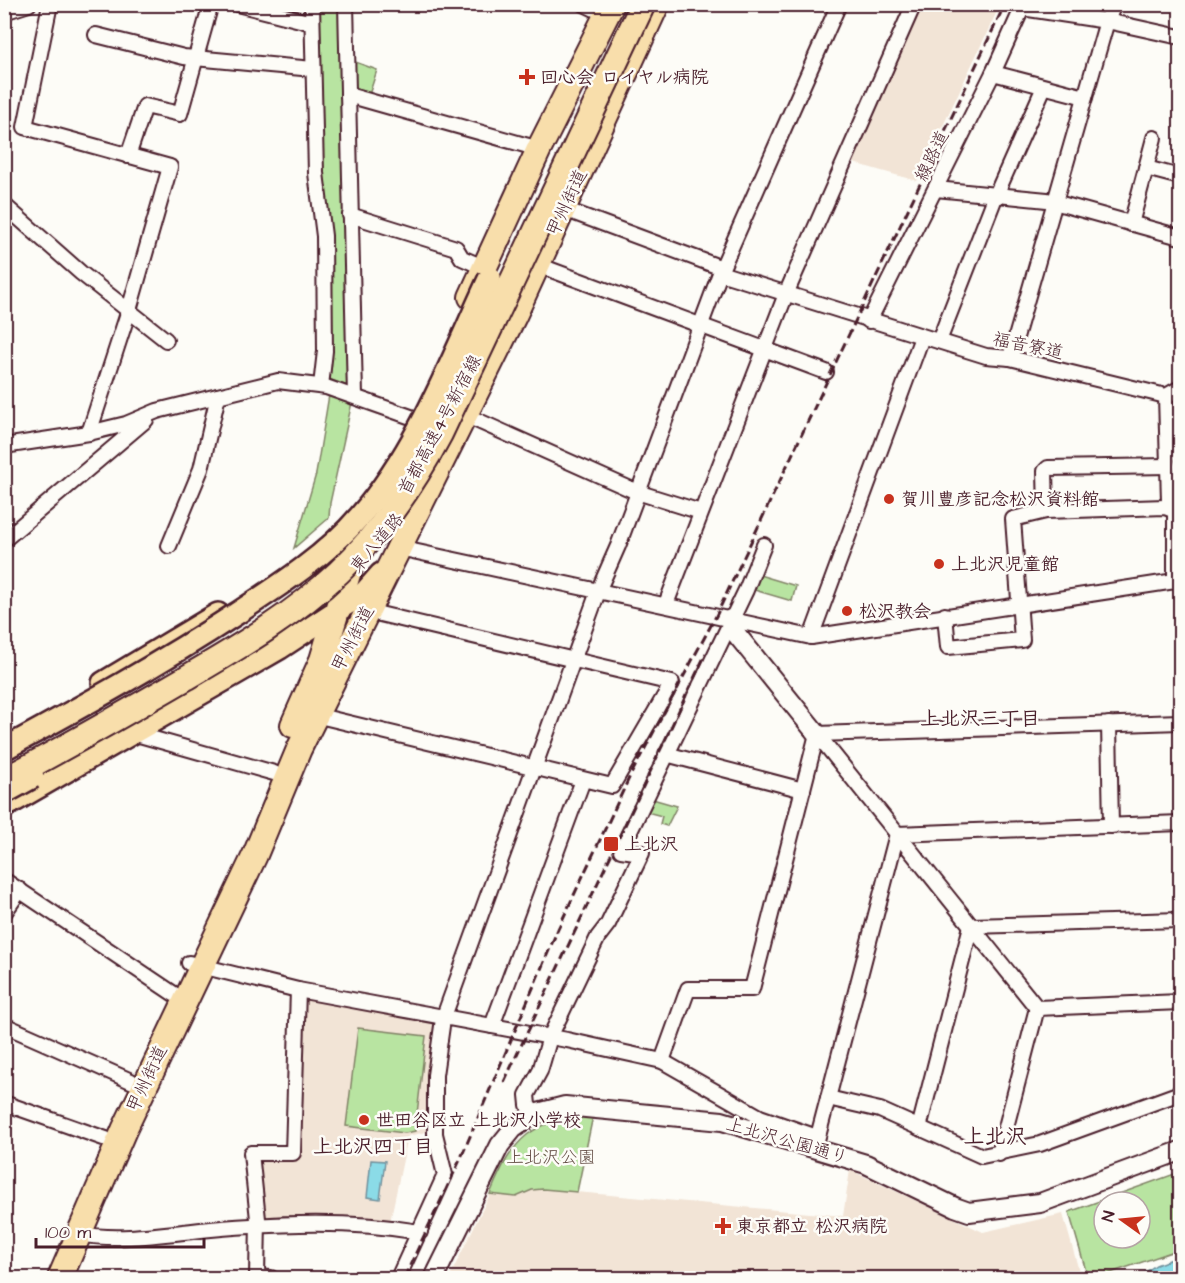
<svg xmlns="http://www.w3.org/2000/svg" width="1185" height="1283" viewBox="0 0 1185 1283" font-family="'Architects Daughter','Klee One',sans-serif">
	<style>
		.built { fill: #f2e4d6 }
		.green { fill: #b8e4a1; stroke: #818266; stroke-width: 1.5; fill-rule: evenodd }
		.water { fill: #8bdbe7; stroke: #71909c; stroke-width: 1.5 }
		.lines { fill: none; stroke-linecap: round; stroke-linejoin: round }
		.street-casing { stroke: #4a1f2b; stroke-width: 18 }
		.secondary-casing { stroke: #4a1f2b; stroke-width: 22 }
		.primary-casing { stroke: #4a1f2b; stroke-width: 26 }
		.highway-casing { stroke: #4a1f2b; stroke-width: 28 }
		.street { stroke: #fdfcf7; stroke-width: 14 }
		.secondary { stroke: #fdfcf7; stroke-width: 18 }
		.primary { stroke: #f8deab; stroke-width: 21 }
		.highway { stroke: #f8deab; stroke-width: 24 }
		.rail { stroke: #4a1f2b; stroke-width: 3; stroke-dasharray: 9 4.5; stroke-linecap: butt }
		.primary-bridge-casing { stroke: #4a1f2b; stroke-width: 26; stroke-linecap: butt }
		.highway-bridge-casing { stroke: #4a1f2b; stroke-width: 28; stroke-linecap: butt }
		.primary-bridge { stroke: #f8deab; stroke-width: 21 }
		.highway-bridge { stroke: #f8deab; stroke-width: 24 }
		.poi-dot { fill: #c8321e; stroke: #fdfcf7; stroke-width: 2 }
		.labels { text-anchor: middle; dominant-baseline: central; stroke-width: 5; stroke-linejoin: round; paint-order: stroke }
		.poi-label { font-size: 18px; font-weight: bold; fill: #4a1f2b; stroke: #fdfcf7; text-anchor: start }
		.street-label { font-size: 18px; fill: #4a1f2b; stroke: #fdfcf7 }
		.park-label { font-size: 18px; fill: #665048; stroke: #fdfcf7 }
		.neighbourhood-label { font-size: 20px; font-weight: bold; fill: #4a1f2b; stroke: #fdfcf7 }
		.quarter-label { font-size: 21px; font-weight: bold; fill: #4a1f2b; stroke: #fdfcf7 }
	</style>
	<rect width="100%" height="100%" fill="#fdfcf7"/>
	<filter id="ink" filterUnits="userSpaceOnUse"><feTurbulence type="fractalNoise" baseFrequency=".0167" numOctaves="2"/><feDisplacementMap in="SourceGraphic" scale="12" xChannelSelector="R" yChannelSelector="G"/><feConvolveMatrix kernelMatrix="1 2 1 2 8 2 1 2 1" color-interpolation-filters="sRGB"/></filter>
	<g filter="url(#ink)">
		<g class="built">
			<path d="M919,5H1000L917,181L850,162Z"/>
			<path d="M304,995L432,1021L438,1027L431,1131L408,1136L390,1222L335,1217L261,1218L255,1156L295,1155Z"/>
			<path d="M850,1170L983,1232L1063,1214L1081,1278H449L490,1194L516,1197L532,1190L543,1189L843,1216Z"/>
		</g>
		<g class="green">
			<path d="M319,5H345L350,387L329,379L326,223L320,170Z"/>
			<path d="M350,60L377,70L368,98L351,94Z"/>
			<path d="M329,395L352,402L330,503L329,518L294,548L316,474Z"/>
			<path d="M756,574L796,586L792,601L751,589Z"/>
			<path d="M649,798L677,806L667,826L660,824L662,816L643,811Z"/>
			<path d="M358,1028L426,1036L415,1131L405,1133L346,1126Z"/>
			<path d="M593,1116L577,1192L543,1189L532,1190L516,1197L490,1194C514,1136 531,1120 593,1116Z"/>
			<path d="M1180,1172V1249L1096,1278H1088L1069,1212ZM1104,1202H1140V1238H1104Z"/>
		</g>
		<g class="water">
			<path d="M371,1160L385,1161L380,1199L367,1197Z"/>
			<path d="M1180,1256V1275L1170,1278H1137L1156,1265Z"/>
		</g>
		<g class="lines">
			<g class="street-casing">
				<g id="street">
					<path d="M50,4L25,127L170,167L129,310L89,433"/>
					<path d="M237,4L312,23"/>
					<path d="M312,4L316,173L324,236L325,351L321,386"/>
					<path d="M346,4L355,396"/>
					<path d="M584,4L607,15"/>
					<path d="M1022,8L1107,21L1180,37"/>
					<path d="M4,12L29,4"/>
					<path d="M96,35L184,57L313,69"/>
					<path d="M993,73L1085,97"/>
					<path d="M348,95L539,149"/>
					<path d="M128,156L145,106L180,114L211,4"/>
					<path d="M1146,168L1180,177"/>
					<path d="M936,189L1047,200L1180,237"/>
					<path d="M4,205L81,273L166,340"/>
					<path d="M564,209L722,268"/>
					<path d="M350,215L456,248L462,258L485,268"/>
					<path d="M1131,224L1154,138"/>
					<path d="M538,265L826,372"/>
					<path d="M720,273L986,356L1010,358L1166,396L1180,388"/>
					<path d="M869,321L993,73L1024,4"/>
					<path d="M939,341L996,195L1044,87"/>
					<path d="M1010,358L1107,21L1114,4"/>
					<path d="M465,415L637,492L701,512"/>
					<path d="M4,446L89,433L126,424L157,411L278,381L326,387L428,423"/>
					<path d="M1046,511L1045,471L1048,468L1169,466"/>
					<path d="M4,540L146,420"/>
					<path d="M169,546L201,469L218,396"/>
					<path d="M399,548L811,637L1175,581V511L1169,501L1166,396"/>
					<path d="M666,604L786,294L914,4"/>
					<path d="M945,615L948,647L1022,640L1013,519L1046,511L1165,507L1178,512"/>
					<path d="M811,637L922,337"/>
					<path d="M315,715L612,786L672,683L367,611"/>
					<path d="M1109,724L1111,826"/>
					<path d="M136,734L274,773"/>
					<path d="M817,734L1180,722"/>
					<path d="M817,734L1037,1008"/>
					<path d="M666,754L803,790"/>
					<path d="M4,880L174,994"/>
					<path d="M4,913L20,890"/>
					<path d="M189,963L298,990L567,1040L662,1061L760,1117L817,1137"/>
					<path d="M1037,1008L1180,1002"/>
					<path d="M4,1025L131,1081"/>
					<path d="M492,1026L583,780"/>
					<path d="M662,1061L688,989H752L817,734"/>
					<path d="M828,1098L880,1110L982,1156L1040,1144L1180,1093"/>
					<path d="M4,1103L106,1139"/>
					<path d="M534,1114L528,1105L527,1095L540,1071L550,1037L598,937L608,924L642,853L621,850L746,590L764,545"/>
					<path d="M919,1128L971,926L1180,920"/>
					<path d="M816,1144L897,834L1180,823"/>
					<path d="M999,1154L1037,1008"/>
					<path d="M79,1234C122,1242 167,1233 211,1229C281,1223 350,1220 420,1232"/>
					<path d="M271,1278L257,1277L258,1219L251,1153H293L298,990"/>
					<path d="M398,1278L445,1175L435,1134V1075L443,1019L599,589L618,546L722,268L839,4"/>
				</g>
			</g>
			<g class="secondary-casing">
				<g id="secondary">
					<path d="M731,619L737,635L817,734"/>
					<path d="M434,1278L500,1145L513,1129L534,1114L565,1106L722,1121L866,1164L955,1207L969,1212L1040,1203L1180,1151"/>
				</g>
			</g>
			<g class="primary-casing">
				<g id="primary">
					<path d="M103,683L218,614"/>
					<path d="M4,807L280,648L365,592L381,574"/>
				</g>
			</g>
			<g class="highway-casing">
				<g id="highway">
					<path d="M471,297L539,149L612,4"/>
					<path d="M293,725L322,660L355,551"/>
					<path d="M60,1278L124,1130L255,855L299,749L514,316L657,4"/>
				</g>
			</g>
			<use href="#street" class="street"/>
			<use href="#secondary" class="secondary"/>
			<use href="#primary" class="primary"/>
			<use href="#highway" class="highway"/>
			<g class="rail">
				<path d="M504,1082L706,653"/>
				<path d="M404,1278L460,1160L558,929L630,776L716,616L1005,4"/>
			</g>
			<g class="primary-bridge-casing">
				<g id="primary-bridge">
					<path d="M4,749C83,706 161,663 236,614C279,586 326,556 360,516C419,448 452,358 490,277"/>
					<path d="M4,793L33,777"/>
				</g>
			</g>
			<g class="highway-bridge-casing">
				<path id="highway-bridge" d="M4,780C66,747 126,713 186,678C239,647 294,615 339,572C381,532 413,485 440,434L643,4"/>
			</g>
			<use href="#primary-bridge" class="primary-bridge"/>
			<use href="#highway-bridge" class="highway-bridge"/>
		</g>
	</g>
	<g class="poi-dot">
		<path d="M524 68h6v6h6v6h-6v6h-6v-6h-6v-6h6z"/>
		<circle cx="889" cy="499" r="6"/>
		<circle cx="939" cy="564" r="6"/>
		<circle cx="847" cy="611" r="6"/>
		<rect x="603" y="836" width="16" height="16" rx="3"/>
		<circle cx="364" cy="1120" r="6"/>
		<path d="M720 1217h6v6h6v6h-6v6h-6v-6h-6v-6h6z"/>
	</g>
	<g class="labels">
		<g class="poi-label">
			<text x="540" y="77">回心会 ロイヤル病院</text>
			<text x="901" y="499">賀川豊彦記念松沢資料館</text>
			<text x="951" y="564">上北沢児童館</text>
			<text x="859" y="611">松沢教会</text>
			<text x="624" y="844">上北沢</text>
			<text x="376" y="1120">世田谷区立 上北沢小学校</text>
			<text x="736" y="1226">東京都立 松沢病院</text>
		</g>
		<g class="street-label">
			<text transform="translate(932 156) rotate(-64)">線路道</text>
			<text transform="translate(567 203) rotate(-65)">甲州街道</text>
			<text transform="translate(1028 346) rotate(12)">福音寮道</text>
			<text transform="translate(440 425) rotate(-62)">首都高速4号新宿線</text>
			<text transform="translate(377 543) rotate(-50)">東八道路</text>
			<text transform="translate(353 639) rotate(-63)">甲州街道</text>
			<text transform="translate(147 1079) rotate(-65)">甲州街道</text>
			<text transform="translate(787 1141) rotate(16)">上北沢公園通り</text>
		</g>
		<g class="park-label">
			<text x="551" y="1157">上北沢公園</text>
		</g>
		<g class="neighbourhood-label">
			<text x="980" y="719">上北沢三丁目</text>
			<text x="373" y="1147">上北沢四丁目</text>
		</g>
		<g class="quarter-label">
			<text x="995" y="1136">上北沢</text>
		</g>
	</g>
	<rect width="1185" height="1283" fill="none" stroke="#fdfcf7" stroke-width="24"/>
	<rect x="12" y="12" width="1161" height="1259" fill="none" stroke="#4a1f2b" stroke-width="2" filter="url(#ink)"/>
	<g transform="translate(1122 1220) rotate(285)"><circle r="28" fill="#fdfcf7" stroke="#b5a4a5" stroke-width="1.5"/>
	<path d="M0-4.5L10 22L0 15L-10 22Z" fill="#c8321e"/>
	<text y="-9" font-size="16" font-weight="bold" text-anchor="middle" fill="#4a1f2b">N</text>
	</g>
	<path d="M36 1238v9h168v-9" fill="none" stroke="#4a1f2b" stroke-width="3"/>
	<text x="45" y="1238" font-size="18" fill="#4a1f2b" stroke="#fdfcf7" stroke-width="4.5" paint-order="stroke">100 m</text>
</svg>
